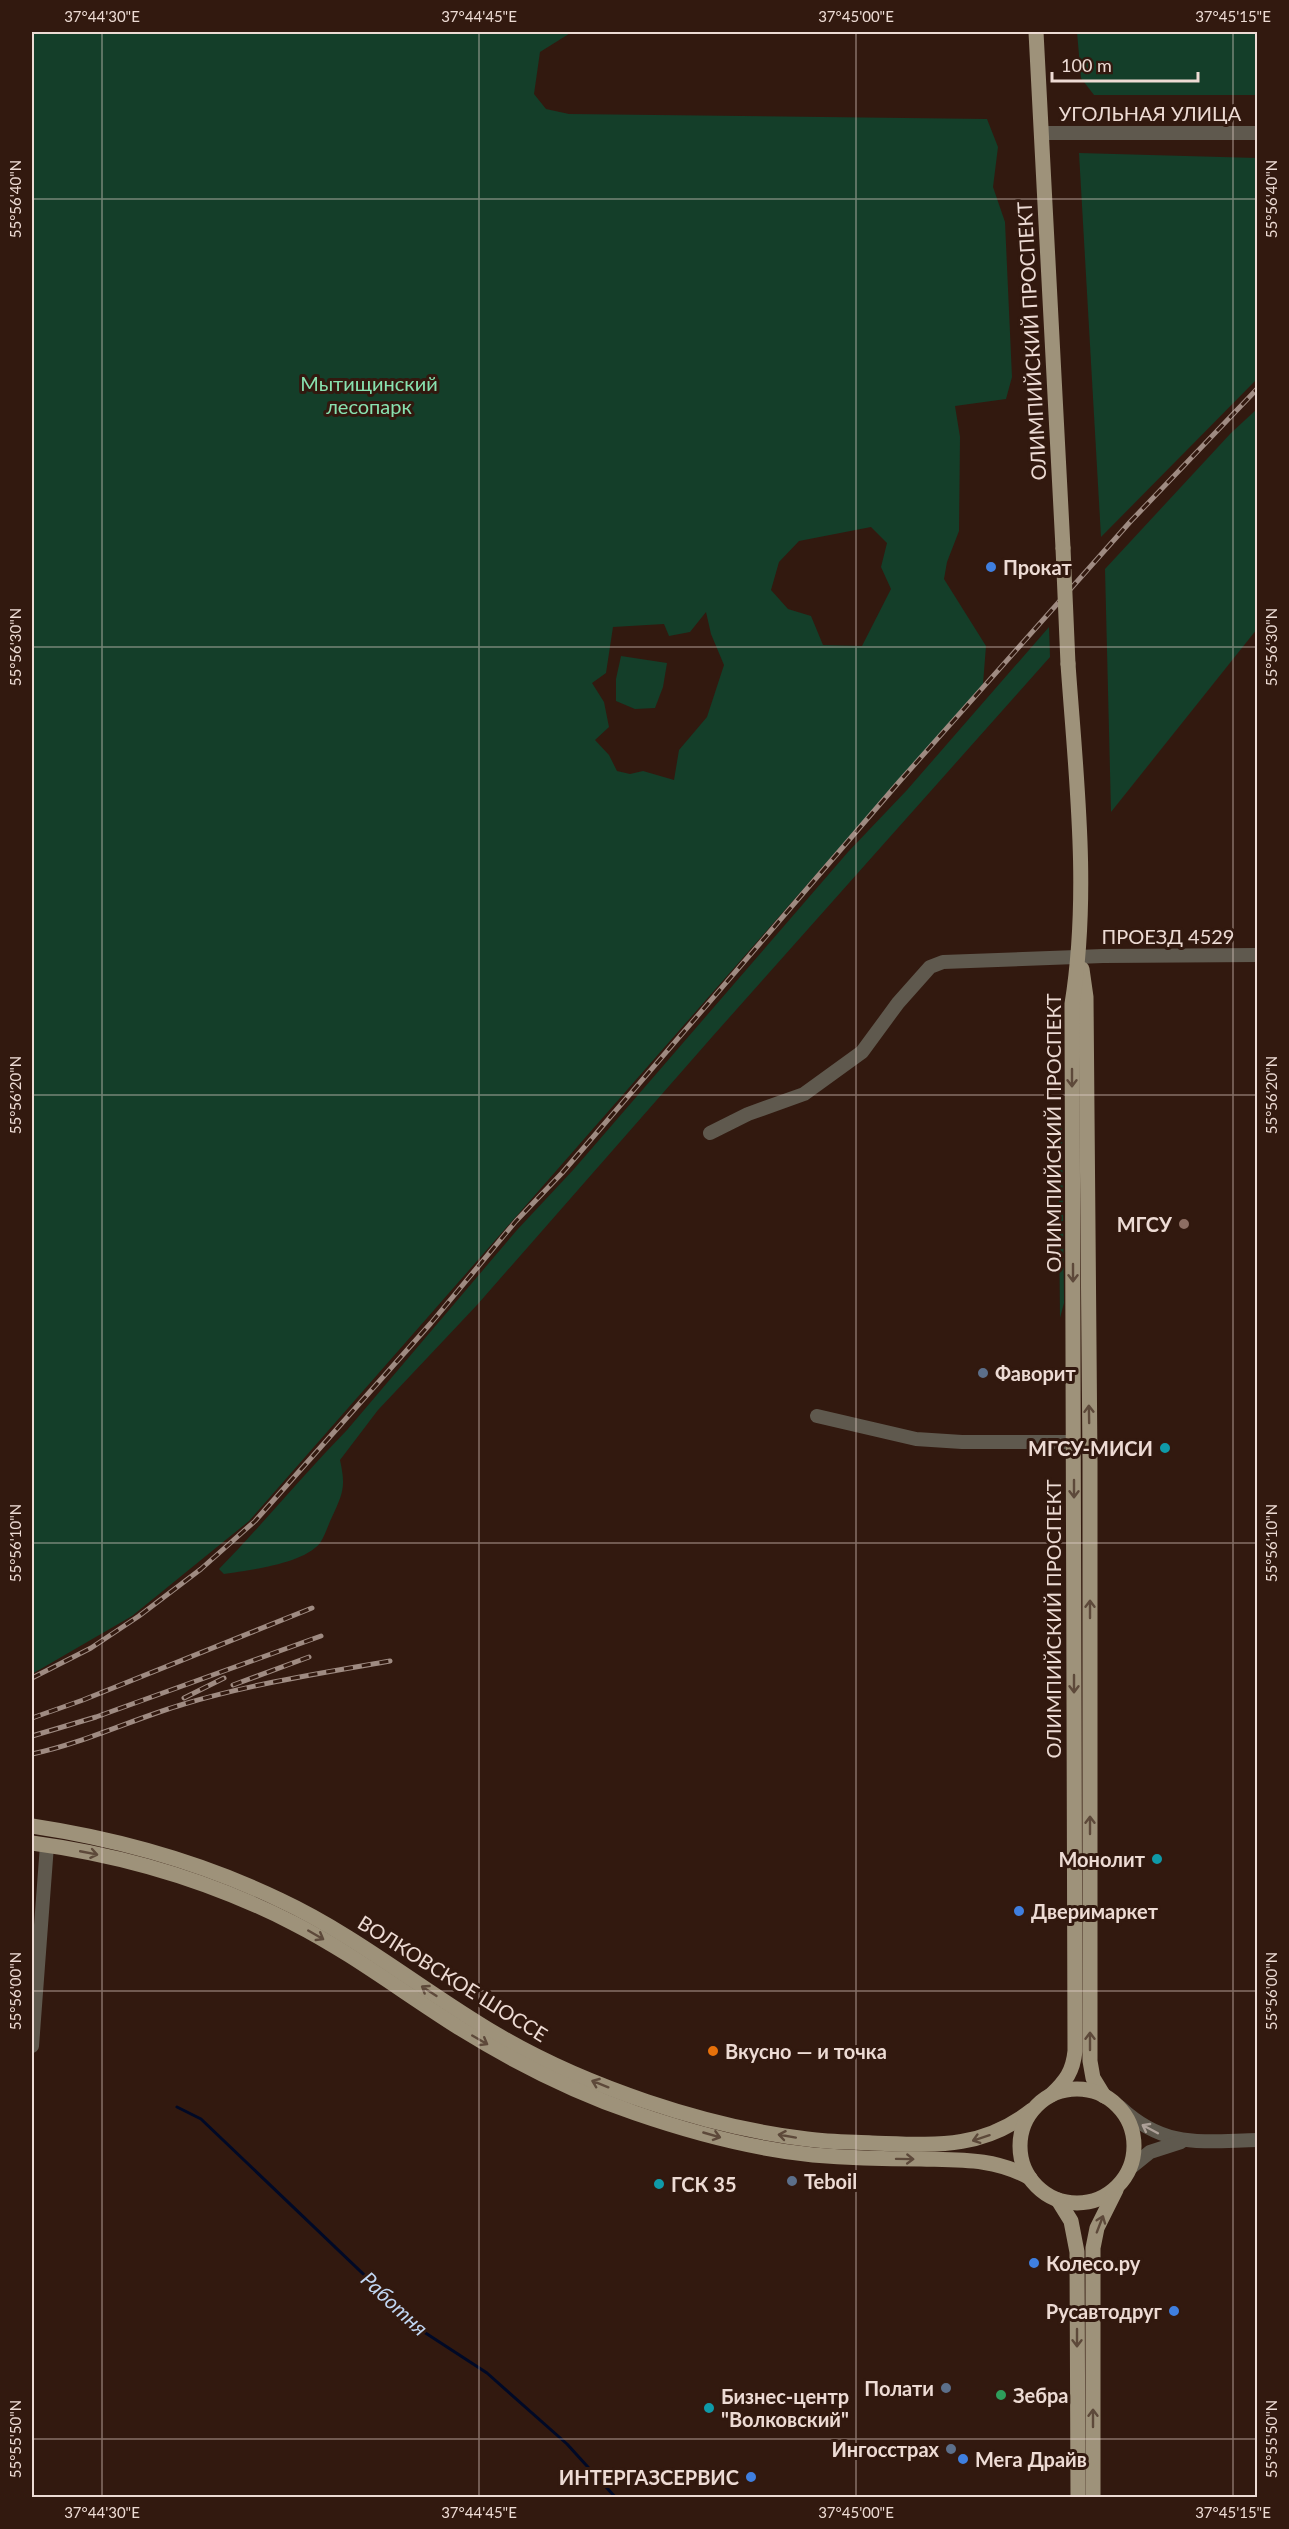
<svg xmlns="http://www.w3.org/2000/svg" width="1289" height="2529" viewBox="0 0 1289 2529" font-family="Lato,sans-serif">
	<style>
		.green { fill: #143e29; fill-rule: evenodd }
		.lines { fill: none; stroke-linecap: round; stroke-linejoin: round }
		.stream { stroke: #000926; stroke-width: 3 }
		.minor { stroke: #5f594e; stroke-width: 14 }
		.major { stroke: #9e927a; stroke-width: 15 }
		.rail-casing { stroke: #9f8b82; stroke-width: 5 }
		.rail { stroke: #32190f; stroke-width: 3; stroke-dasharray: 9; stroke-linecap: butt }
		.major-bridge { stroke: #9e927a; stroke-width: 15 }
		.oneway { stroke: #5d493a }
		.oneway2 { stroke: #ada098 }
		.ticks { fill: none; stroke: #eddbd4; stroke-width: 1.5; stroke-opacity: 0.45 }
		.shop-dot { fill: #3f7fe0; stroke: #32190f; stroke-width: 2 }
		.education-dot { fill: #8d6e63; stroke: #32190f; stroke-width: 2 }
		.service-dot { fill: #5c6f8a; stroke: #32190f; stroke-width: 2 }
		.culture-dot { fill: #0f9aa8; stroke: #32190f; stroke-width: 2 }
		.food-dot { fill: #e8710a; stroke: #32190f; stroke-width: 2 }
		.leisure-dot { fill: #2e9e5b; stroke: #32190f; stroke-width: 2 }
		.labels { text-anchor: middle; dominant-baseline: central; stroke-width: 6; stroke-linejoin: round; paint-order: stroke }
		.street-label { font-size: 20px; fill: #eddbd4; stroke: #32190f }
		.park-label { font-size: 20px; fill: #88e2b0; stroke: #32190f }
		.poi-label { font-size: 20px; font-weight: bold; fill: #eddbd4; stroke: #32190f; text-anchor: start }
		.water-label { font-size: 21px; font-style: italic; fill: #c1d6f2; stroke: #32190f }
		.neatline { fill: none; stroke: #eddbd4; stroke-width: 2 }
		.ticks-label { font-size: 15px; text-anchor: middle; fill: #eddbd4 }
	</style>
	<rect width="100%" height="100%" fill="#32190f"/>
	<g class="green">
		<path d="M32,32H572L540,52L534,94L546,109L569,114L987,119L998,147L993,187L1005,222L1012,377L1006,399L955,406L960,437L959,531L947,562L944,579L986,646L983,684L249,1521L132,1616L32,1674ZM871,527L887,543L881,567L891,589L862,646L823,645L811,616L788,609L771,590L779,562L799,541ZM706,612L711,634L724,665L707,717L679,750L674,780L643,771L630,774L617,771L609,755L595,740L609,727L604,702L592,683L606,673L613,627L664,624L669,636L690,632Z"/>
		<path d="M1077,32H1257V95H1094L1081,78Z"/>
		<path d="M1079,153L1257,158V379L1101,537Z"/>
		<path d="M1257,409V629L1111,812L1105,569L1231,433Z"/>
		<path d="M1049,627L1050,657L712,1037L477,1305L378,1410L340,1460C346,1487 343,1493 332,1517C328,1525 325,1536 320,1543C303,1564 250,1570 224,1574L219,1569C263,1524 303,1475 347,1430L517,1230L574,1169L848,852L907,790Z"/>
		<path d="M621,656L667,663L663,687L655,708L635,709L616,701V679Z"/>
		<path d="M1058,1121L1062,1130L1064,1303L1060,1318Z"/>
	</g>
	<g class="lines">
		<path class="stream" d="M177,2107L201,2119L424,2332L487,2373L567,2444L616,2498"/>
		<g class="minor">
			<path d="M1042,133H1258"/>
			<path d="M710,1133L748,1114L804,1094L862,1052L898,1003L930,967L943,962L1103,956L1258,955"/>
			<path d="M817,1416L916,1439L962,1442H1074"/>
			<path d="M32,2046L47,1845"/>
			<path d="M1120,2107C1165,2149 1201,2141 1258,2140"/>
			<path d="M1129,2169L1150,2152L1181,2142"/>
		</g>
		<g class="major">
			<path d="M1036,32L1063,548"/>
			<path d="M1082,969L1086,997L1090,1461V2061L1093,2078L1104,2096"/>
			<path d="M32,1826C118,1839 201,1862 280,1900C357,1936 423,1991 496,2034C584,2086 706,2127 807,2139C829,2142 851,2142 872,2143C934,2145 981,2150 1032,2110"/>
			<path d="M32,1843C122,1855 211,1881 293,1923C352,1953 405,1994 461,2029C516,2063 574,2092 635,2113C693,2133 753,2149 813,2155C849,2158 885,2159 921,2159C960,2160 995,2158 1030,2178"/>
			<circle cx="1077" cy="2146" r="57"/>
			<path d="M1051,2095C1066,2081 1073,2071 1075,2051L1072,1004C1090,892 1076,777 1068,664"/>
			<path d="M1058,2200L1071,2221L1077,2252L1078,2498"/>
			<path d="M1093,2498V2248L1097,2228L1116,2190"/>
		</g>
		<g class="rail-casing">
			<g id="rail">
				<path d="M32,1678L91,1648L139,1616L201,1569L255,1521L431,1323L516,1221L562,1173L899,782L1130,522L1258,388"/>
				<path d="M233,1685L309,1657"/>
				<path d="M184,1698L224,1678"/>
				<path d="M32,1718L83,1700L312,1608"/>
				<path d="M32,1736L96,1717L321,1636"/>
				<path d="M32,1754C84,1743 133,1719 184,1704C251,1684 321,1673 390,1661"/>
			</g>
		</g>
		<use href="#rail" class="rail"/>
		<path class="major-bridge" d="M1063,548L1068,664"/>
	</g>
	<defs><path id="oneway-shaft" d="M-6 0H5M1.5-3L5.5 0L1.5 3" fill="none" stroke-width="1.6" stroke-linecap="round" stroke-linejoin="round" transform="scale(1.5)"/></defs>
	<g class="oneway">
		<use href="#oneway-shaft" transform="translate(1072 1078) rotate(90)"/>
		<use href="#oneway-shaft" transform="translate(1073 1273) rotate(90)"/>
		<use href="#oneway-shaft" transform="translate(1089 1414) rotate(-91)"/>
		<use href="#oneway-shaft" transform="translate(1074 1489) rotate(90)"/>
		<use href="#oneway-shaft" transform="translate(1090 1609) rotate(-90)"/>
		<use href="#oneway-shaft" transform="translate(1074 1684) rotate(90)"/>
		<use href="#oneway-shaft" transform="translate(1090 1825) rotate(-90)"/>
		<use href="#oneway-shaft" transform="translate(89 1853) rotate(11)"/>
		<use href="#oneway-shaft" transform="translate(316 1935) rotate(30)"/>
		<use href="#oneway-shaft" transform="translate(429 1991) rotate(-147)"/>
		<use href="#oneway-shaft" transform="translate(480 2040) rotate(30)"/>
		<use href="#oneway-shaft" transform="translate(1090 2041) rotate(-90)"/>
		<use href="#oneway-shaft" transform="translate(600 2084) rotate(-158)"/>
		<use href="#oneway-shaft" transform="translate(712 2135) rotate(16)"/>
		<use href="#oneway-shaft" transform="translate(787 2136) rotate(-170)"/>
		<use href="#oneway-shaft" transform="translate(981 2138) rotate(162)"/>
		<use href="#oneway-shaft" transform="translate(905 2159) rotate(1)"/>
		<use href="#oneway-shaft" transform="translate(1100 2224) rotate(-69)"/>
		<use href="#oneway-shaft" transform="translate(1077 2338) rotate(90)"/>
		<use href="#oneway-shaft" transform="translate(1093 2418) rotate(-90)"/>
	</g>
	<use class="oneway2" href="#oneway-shaft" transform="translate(1150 2129) rotate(-152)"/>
	<path class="ticks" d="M102,32V2498M479,32V2498M856,32V2498M1233,32V2498M32,199H1258M32,647H1258M32,1095H1258M32,1543H1258M32,1991H1258M32,2439H1258"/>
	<g class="shop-dot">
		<circle cx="991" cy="567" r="6"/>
		<circle cx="1019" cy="1911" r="6"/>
		<circle cx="1034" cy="2263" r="6"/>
		<circle cx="1174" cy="2311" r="6"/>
		<circle cx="963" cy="2459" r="6"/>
		<circle cx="751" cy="2477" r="6"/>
	</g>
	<circle class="education-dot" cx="1184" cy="1224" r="6"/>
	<g class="service-dot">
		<circle cx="983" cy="1373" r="6"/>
		<circle cx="792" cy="2181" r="6"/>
		<circle cx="946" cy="2388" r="6"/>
		<circle cx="951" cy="2449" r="6"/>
	</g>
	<g class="culture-dot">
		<circle cx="1165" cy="1448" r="6"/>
		<circle cx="1157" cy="1859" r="6"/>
		<circle cx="659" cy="2184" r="6"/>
		<circle cx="709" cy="2408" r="6"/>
	</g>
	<circle class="food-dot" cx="713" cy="2051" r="6"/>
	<circle class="leisure-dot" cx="1001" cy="2395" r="6"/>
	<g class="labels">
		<g class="street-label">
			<text x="1150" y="113">УГОЛЬНАЯ УЛИЦА</text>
			<text transform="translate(1031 341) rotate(-93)">ОЛИМПИЙСКИЙ ПРОСПЕКТ</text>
			<text x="1168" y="936">ПРОЕЗД 4529</text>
			<text transform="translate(1053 1133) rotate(-90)">ОЛИМПИЙСКИЙ ПРОСПЕКТ</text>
			<text transform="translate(1053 1619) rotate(-90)">ОЛИМПИЙСКИЙ ПРОСПЕКТ</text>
			<text transform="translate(453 1978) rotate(32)">ВОЛКОВСКОЕ ШОССЕ</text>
		</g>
		<g class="park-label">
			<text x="369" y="383">Мытищинский<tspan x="369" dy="23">лесопарк</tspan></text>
		</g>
		<g class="poi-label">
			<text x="1003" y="567">Прокат</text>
			<text x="1172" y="1224" text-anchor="end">МГСУ</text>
			<text x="995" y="1373">Фаворит</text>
			<text x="1153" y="1448" text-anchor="end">МГСУ-МИСИ</text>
			<text x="1145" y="1859" text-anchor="end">Монолит</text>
			<text x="1031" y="1911">Дверимаркет</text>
			<text x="725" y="2051">Вкусно — и точка</text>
			<text x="804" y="2181">Teboil</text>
			<text x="671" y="2184">ГСК 35</text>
			<text x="1046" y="2263">Колесо.ру</text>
			<text x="1162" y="2311" text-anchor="end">Русавтодруг</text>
			<text x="934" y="2388" text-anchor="end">Полати</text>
			<text x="1013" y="2395">Зебра</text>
			<text x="721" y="2396">Бизнес-центр<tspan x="721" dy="23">"Волковский"</tspan></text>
			<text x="939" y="2449" text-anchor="end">Ингосстрах</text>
			<text x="975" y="2459">Мега Драйв</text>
			<text x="739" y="2477" text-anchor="end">ИНТЕРГАЗСЕРВИС</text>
		</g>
		<g class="water-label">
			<text transform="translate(395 2303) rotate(43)">Работня</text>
		</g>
	</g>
	<rect width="1289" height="2529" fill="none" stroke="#32190f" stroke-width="66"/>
	<path d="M1052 72v9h146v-9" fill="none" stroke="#eddbd4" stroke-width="3"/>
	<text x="1061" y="72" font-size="18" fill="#eddbd4" stroke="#32190f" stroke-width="4.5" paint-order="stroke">100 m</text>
	<rect x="33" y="33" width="1223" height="2463" class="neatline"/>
	<g class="ticks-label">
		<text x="102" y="22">37°44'30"E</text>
		<text x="479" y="22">37°44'45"E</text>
		<text x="856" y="22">37°45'00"E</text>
		<text x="1233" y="22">37°45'15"E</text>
		<text transform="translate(16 199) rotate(-90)" y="5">55°56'40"N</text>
		<text transform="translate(1272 199) rotate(-90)" y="5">55°56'40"N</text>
		<text transform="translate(16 647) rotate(-90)" y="5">55°56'30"N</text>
		<text transform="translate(1272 647) rotate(-90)" y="5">55°56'30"N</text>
		<text transform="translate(16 1095) rotate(-90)" y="5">55°56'20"N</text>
		<text transform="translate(1272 1095) rotate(-90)" y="5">55°56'20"N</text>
		<text transform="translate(16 1543) rotate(-90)" y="5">55°56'10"N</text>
		<text transform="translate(1272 1543) rotate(-90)" y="5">55°56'10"N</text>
		<text transform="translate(16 1991) rotate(-90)" y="5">55°56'00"N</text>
		<text transform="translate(1272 1991) rotate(-90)" y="5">55°56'00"N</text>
		<text transform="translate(16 2439) rotate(-90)" y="5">55°55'50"N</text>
		<text transform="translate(1272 2439) rotate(-90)" y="5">55°55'50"N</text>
		<text x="102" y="2518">37°44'30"E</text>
		<text x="479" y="2518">37°44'45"E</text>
		<text x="856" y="2518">37°45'00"E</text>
		<text x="1233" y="2518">37°45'15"E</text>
	</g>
</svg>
